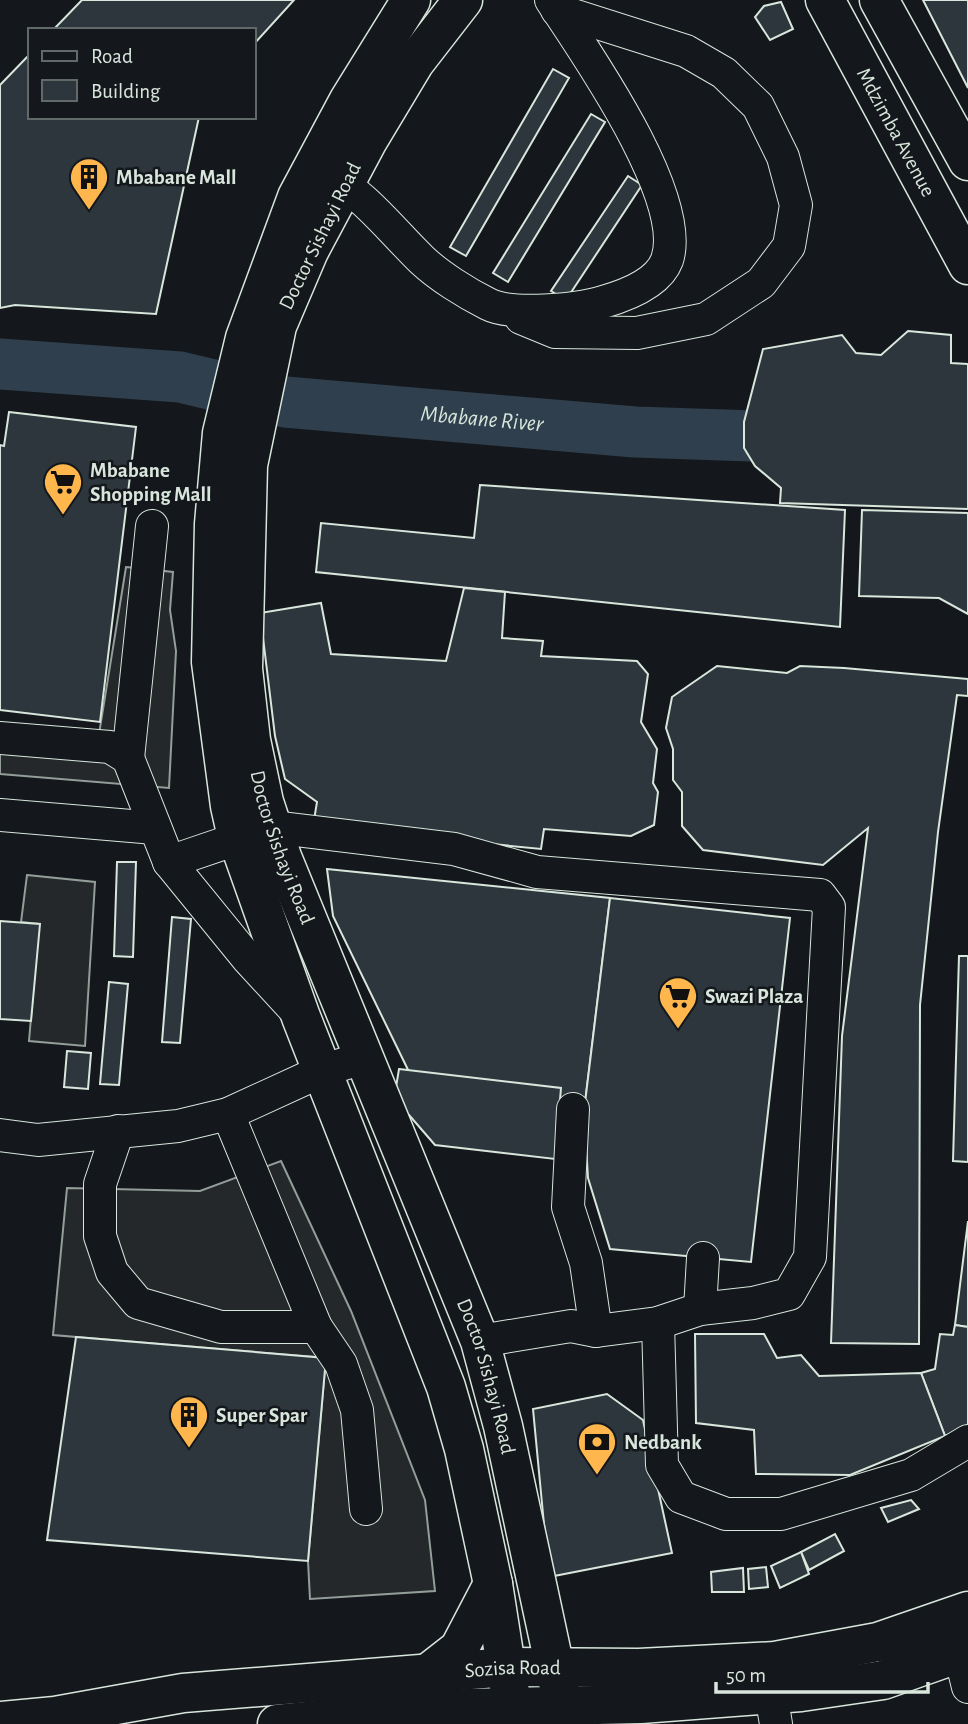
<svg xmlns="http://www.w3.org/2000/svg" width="968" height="1724" viewBox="0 0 968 1724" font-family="'Alegreya Sans',sans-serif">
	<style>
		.parking { fill: #24282b; stroke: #939e99; stroke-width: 2 }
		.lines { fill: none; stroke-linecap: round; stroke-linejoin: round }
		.river { stroke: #2f3f4d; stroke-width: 51 }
		.building { fill: #2c363c; stroke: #d8e6dc; stroke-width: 2 }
		.minor-casing { stroke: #d8e6dc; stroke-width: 34 }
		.major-casing { stroke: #d8e6dc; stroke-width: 41 }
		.minor { stroke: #14181c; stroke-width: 32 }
		.major { stroke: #14181c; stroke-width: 38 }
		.labels { text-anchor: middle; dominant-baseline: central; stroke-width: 5; stroke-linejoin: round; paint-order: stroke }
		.street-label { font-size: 21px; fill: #d8e6dc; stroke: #14181c }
		.poi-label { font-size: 21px; font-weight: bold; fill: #d8e6dc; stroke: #14181c; text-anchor: start }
		.water-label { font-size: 23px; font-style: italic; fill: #d8e6dc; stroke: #14181c }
	</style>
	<rect width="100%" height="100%" fill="#14181c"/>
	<g class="parking">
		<path d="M126,567L173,572L170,610L176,651L169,788L0,774V750L95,759Z"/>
		<path d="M27,875L95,882L85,1046L29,1041L39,924L21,922Z"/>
		<path d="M281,1161L351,1311L425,1500L435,1591L310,1599L308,1561L326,1358L53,1335L67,1188L200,1191Z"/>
	</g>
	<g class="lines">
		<path class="river" id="s1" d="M0,364L180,377L285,402L635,432L812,438"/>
	</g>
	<g class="building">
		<path d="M82,0H294L254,44V30H53Z"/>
		<path d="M923,0H968V88Z"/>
		<path d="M781,2L793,29L770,40L755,17L764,6Z"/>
		<path d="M30,54V117H199L156,314L15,305L0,308V85Z"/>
		<path d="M553,69L569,78L466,256L450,247Z"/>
		<path d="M591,114L605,122L508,282L493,273Z"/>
		<path d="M628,176L642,185L566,300L551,291Z"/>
		<path d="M908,331L951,335V363L968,364V509L780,503L781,488L755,466L744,448V422L763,349L842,335L856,353L881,355Z"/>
		<path d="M9,412L136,427L100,722L0,710V445L4,446Z"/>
		<path d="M480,485L845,510L840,627L316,572L321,523L474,538Z"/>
		<path d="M862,510L968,513V614L939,598L859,596Z"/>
		<path d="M464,588L505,592L502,638L543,641L541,656L637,661L648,674L641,722L657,749L653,783L658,792L654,825L631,836L544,829L541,849L313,826L317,802L285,779L275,736L260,613L321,603L331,654L446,661Z"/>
		<path d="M717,666L787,673L800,666L844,668L968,679V696L957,695L938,832L920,1005L919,1344L831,1343L842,1036L868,828L823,865L703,850L682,826V792L673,780V749L666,728L672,697Z"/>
		<path d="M117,862H136L133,957L114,956Z"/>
		<path d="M327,869L610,898L584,1111L413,1080L333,916Z"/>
		<path d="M610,898L790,918L751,1262L610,1249L588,1178L584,1111Z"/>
		<path d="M172,917L191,919L180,1043L162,1042Z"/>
		<path d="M0,921L40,924L31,1021L0,1019Z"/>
		<path d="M959,956H968V1162L953,1161Z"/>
		<path d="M109,982L128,984L119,1085L100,1084Z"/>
		<path d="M67,1051L91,1053L88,1089L64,1087Z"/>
		<path d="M399,1069L561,1088L555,1159L435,1145L409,1115L392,1111Z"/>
		<path d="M968,1221V1327L955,1325Z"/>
		<path d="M955,1325L968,1327V1427L945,1436L921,1373L935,1369L940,1334L953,1335Z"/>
		<path d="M695,1334H764L777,1358L801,1355L819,1376L921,1373L945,1436L850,1475L756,1474L754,1430L696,1423Z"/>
		<path d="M76,1337L326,1358L308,1561L47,1540Z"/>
		<path d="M607,1394L643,1420L672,1553L549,1577L533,1409Z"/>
		<path d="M911,1500L919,1509L888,1522L881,1508Z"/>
		<path d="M835,1534L844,1551L809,1570L801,1552Z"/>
		<path d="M801,1552L809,1574L780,1588L771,1566Z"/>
		<path d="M766,1567L768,1587L749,1589L748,1569Z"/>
		<path d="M743,1568L744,1592H712L711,1572Z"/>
	</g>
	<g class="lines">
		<g class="minor-casing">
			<g id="minor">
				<path d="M324,173C363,192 391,230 422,260C439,276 466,293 488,304C511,316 577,310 603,302C624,296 658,284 667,260C688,198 586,53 551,0"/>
				<path d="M521,318L555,332L637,333L706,319L761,283L789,246L796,205L783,157L758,106L724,73L686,51L557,10"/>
				<path d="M0,738L110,747L128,758L169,862L248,959L296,1011"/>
				<path d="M128,758L152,526"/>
				<path d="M0,815L155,828"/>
				<path d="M169,862L272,827L454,849L537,872L820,895L829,907L810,1257L789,1294L753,1303L700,1309L658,1323L596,1331L571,1326L480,1341"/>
				<path d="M573,1109L568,1207L586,1263L596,1331"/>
				<path d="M228,1114L316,1327L341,1364L357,1410L366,1509"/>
				<path d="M118,1131L100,1184V1236L112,1272L138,1303L221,1327H316"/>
				<path d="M0,1135L38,1140L178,1126L228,1114L324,1070L363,1058"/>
				<path d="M700,1309L703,1258"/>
				<path d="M658,1323L662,1465L681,1497L726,1514H781L911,1475L968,1441"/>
				<path d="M954,1630L968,1687"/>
				<path d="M771,1694L776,1724"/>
			</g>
		</g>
		<g class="major-casing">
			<g id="major">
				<path d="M411,0L349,100L297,197L245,338L222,433L214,524L211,662L230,806L237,837L301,1017L446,1387L464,1449L493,1584L515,1724"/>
				<path id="s2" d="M463,0L415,62L367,142L309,251L277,326L248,465L243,669L251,740L264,802L282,857L480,1341L503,1426L567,1724"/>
				<path id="s3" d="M825,0L968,265"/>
				<path d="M879,0L968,161"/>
				<path d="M427,1674L459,1649L493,1584"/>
				<path id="s4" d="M0,1721L55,1716L183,1693L508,1667L639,1668L775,1661L878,1642L968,1611"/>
				<path d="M277,1724L426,1709L641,1704L801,1692L883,1680L968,1650"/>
			</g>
		</g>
		<use href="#minor" class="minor"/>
		<use href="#major" class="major"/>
	</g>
	<defs>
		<g id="building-pin" transform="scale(2.0125)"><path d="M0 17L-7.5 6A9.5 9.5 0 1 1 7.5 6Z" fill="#ffb74d" stroke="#14181c"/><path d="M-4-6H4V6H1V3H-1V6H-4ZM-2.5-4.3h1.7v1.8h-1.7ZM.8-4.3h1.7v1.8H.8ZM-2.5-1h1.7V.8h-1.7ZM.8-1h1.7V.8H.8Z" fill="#111"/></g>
		<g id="supermarket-pin" transform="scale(2.0125)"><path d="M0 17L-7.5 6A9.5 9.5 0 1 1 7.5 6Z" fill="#ffb74d" stroke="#14181c"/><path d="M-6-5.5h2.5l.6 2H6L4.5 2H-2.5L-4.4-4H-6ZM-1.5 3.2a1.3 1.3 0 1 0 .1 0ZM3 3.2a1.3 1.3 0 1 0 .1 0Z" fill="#111"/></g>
		<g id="bank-pin" transform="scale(2.0125)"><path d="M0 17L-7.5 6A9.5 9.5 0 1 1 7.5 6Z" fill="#ffb74d" stroke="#14181c"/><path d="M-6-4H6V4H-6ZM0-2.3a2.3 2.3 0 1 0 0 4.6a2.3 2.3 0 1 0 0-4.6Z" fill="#111"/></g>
	</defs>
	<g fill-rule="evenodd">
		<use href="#building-pin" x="89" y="177"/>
		<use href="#supermarket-pin" x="63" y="482"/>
		<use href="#supermarket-pin" x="678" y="996"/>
		<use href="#building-pin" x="189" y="1415"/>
		<use href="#bank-pin" x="597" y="1442"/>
	</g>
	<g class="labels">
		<g class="street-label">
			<text stroke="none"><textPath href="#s3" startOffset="150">Mdzimba Avenue</textPath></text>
			<text transform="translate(320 236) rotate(-64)">Doctor Sishayi Road</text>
			<text stroke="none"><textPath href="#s2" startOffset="906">Doctor Sishayi Road</textPath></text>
			<text stroke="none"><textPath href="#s2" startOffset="1474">Doctor Sishayi Road</textPath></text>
			<text stroke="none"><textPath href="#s4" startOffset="516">Sozisa Road</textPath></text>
		</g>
		<g class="poi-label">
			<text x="116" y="177">Mbabane Mall</text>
			<text x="90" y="470">Mbabane<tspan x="90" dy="24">Shopping Mall</tspan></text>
			<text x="705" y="996">Swazi Plaza</text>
			<text x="216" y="1415">Super Spar</text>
			<text x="624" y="1442">Nedbank</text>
		</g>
		<g class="water-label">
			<text stroke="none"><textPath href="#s1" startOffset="486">Mbabane River</textPath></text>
		</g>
	</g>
	<rect x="28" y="28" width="228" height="91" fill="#14181c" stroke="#626a69" stroke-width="2"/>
	<rect x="42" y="51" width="35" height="10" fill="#14181c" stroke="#626a69" stroke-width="2"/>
	<text x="91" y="63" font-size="21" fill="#d8e6dc">Road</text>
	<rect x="42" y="80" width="35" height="21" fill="#2c363c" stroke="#626a69" stroke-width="2"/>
	<text x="91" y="98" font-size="21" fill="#d8e6dc">Building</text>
	<path d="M716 1682v10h212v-10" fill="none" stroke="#d8e6dc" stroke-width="3.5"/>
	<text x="726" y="1682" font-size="21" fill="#d8e6dc" stroke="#14181c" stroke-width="5" paint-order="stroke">50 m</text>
</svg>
